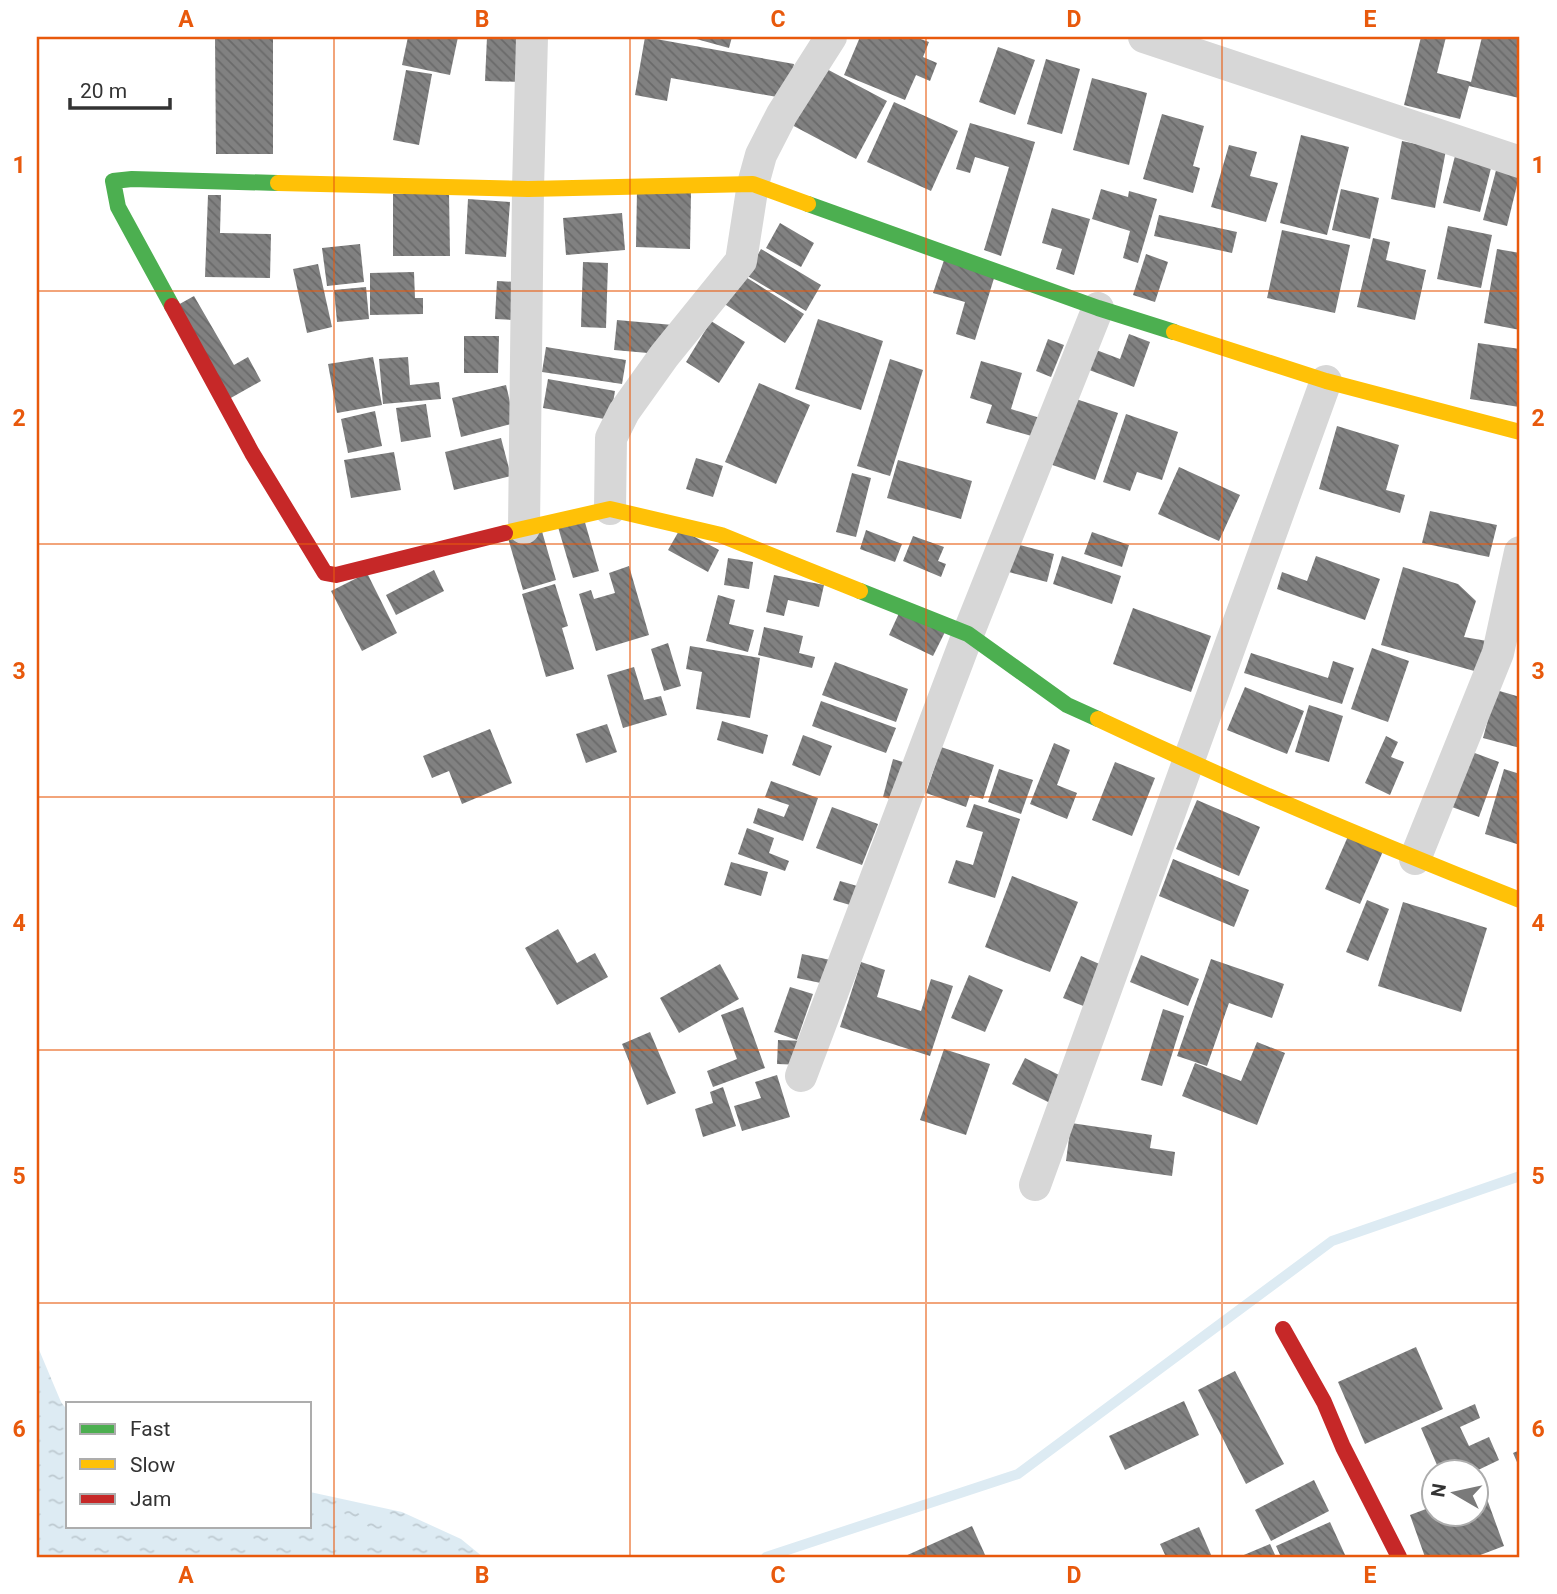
<svg xmlns="http://www.w3.org/2000/svg" width="1557" height="1594" viewBox="0 0 1557 1594" font-family="Roboto,sans-serif">
	<style>
		.water { fill: url(#water-ripples) }
		.lines { fill: none; stroke-linecap: round; stroke-linejoin: round }
		.stream { stroke: #ddebf3; stroke-width: 10 }
		.building { fill: url(#building-back-hatch) }
		.street { stroke: #d7d7d7; stroke-width: 32 }
		.fast { stroke: #4caf50; stroke-width: 16 }
		.slow { stroke: #ffc107; stroke-width: 16 }
		.jam { stroke: #c62828; stroke-width: 16 }
		.grid { fill: none; stroke: #e8590c; stroke-width: 2; stroke-opacity: 0.55 }
		.neatline { fill: none; stroke: #e8590c; stroke-width: 2.5 }
		.grid-label { font-size: 23px; text-anchor: middle; font-weight: bold; fill: #e8590c }
	</style>
	<defs>
		<pattern id="water-ripples" width="26" height="14" patternUnits="userSpaceOnUse" patternTransform="scale(1.75)"><rect width="26" height="14" fill="#ddebf3"/><path d="M2 4q2-2 4 0t4 0M15 11q2-2 4 0t4 0" fill="none" stroke="#becad1"/></pattern>
		<pattern id="building-back-hatch" width="6" height="6" patternUnits="userSpaceOnUse" patternTransform="scale(1.75)"><rect width="6" height="6" fill="#818181"/><path d="M-1 5l2 2M0 0l6 6M5-1l2 2" fill="none" stroke="#6a6a6a"/></pattern>
	</defs>
	<rect width="100%" height="100%" fill="#fff"/>
	<path class="water" d="M37,1345L61,1402L68,1411V1526H310V1492L402,1512L461,1539L483,1557H37Z"/>
	<g class="lines">
		<path class="stream" d="M766,1557L1018,1474L1332,1241L1520,1176"/>
	</g>
	<g class="building">
		<path d="M215,37H273V154H216Z"/>
		<path d="M408,37H458L450,75L402,65Z"/>
		<path d="M487,37H523L522,82L485,81Z"/>
		<path d="M645,37L794,64L788,99L671,78L667,101L635,95Z"/>
		<path d="M689,37H732L729,48Z"/>
		<path d="M860,37H915L929,42L923,57L937,63L930,81L916,75L905,100L844,75Z"/>
		<path d="M1421,37H1446L1437,73L1471,82L1482,37H1510L1520,39V93L1519,98L1469,86L1460,119L1404,105Z"/>
		<path d="M998,47L1035,60L1015,115L979,102Z"/>
		<path d="M1046,59L1080,69L1062,134L1027,124Z"/>
		<path d="M821,66L887,101L856,159L790,124Z"/>
		<path d="M406,70L432,74L419,145L393,140Z"/>
		<path d="M1092,78L1147,93L1129,165L1073,150Z"/>
		<path d="M894,102L958,131L931,191L867,162Z"/>
		<path d="M1162,114L1204,126L1193,166L1200,168L1193,193L1143,179Z"/>
		<path d="M970,123L1035,142L1001,256L984,250L1009,167L975,157L970,173L956,169Z"/>
		<path d="M1301,135L1349,147L1327,235L1280,223Z"/>
		<path d="M1402,141L1446,150L1435,208L1391,199Z"/>
		<path d="M1229,145L1257,152L1250,176L1278,183L1266,222L1211,207Z"/>
		<path d="M1456,152L1493,160L1480,212L1443,203Z"/>
		<path d="M1499,159L1520,173L1507,226L1483,220Z"/>
		<path d="M1101,189L1128,197L1129,191L1157,199L1138,263L1123,258L1130,231L1092,219Z"/>
		<path d="M1341,189L1379,198L1370,239L1332,230Z"/>
		<path d="M637,190L691,192L690,249L636,247Z"/>
		<path d="M393,194H449L450,256H393Z"/>
		<path d="M208,195H221L220,233L271,234L270,278L205,277Z"/>
		<path d="M468,199L510,202L506,257L465,254Z"/>
		<path d="M1052,208L1090,219L1074,275L1056,269L1062,249L1042,243Z"/>
		<path d="M622,213L625,250L566,255L563,218Z"/>
		<path d="M1159,215L1237,232L1232,253L1154,236Z"/>
		<path d="M780,223L814,243L801,267L766,248Z"/>
		<path d="M1448,226L1492,235L1481,288L1437,279Z"/>
		<path d="M1282,230L1350,245L1335,313L1267,298Z"/>
		<path d="M1373,238L1390,242L1386,260L1426,270L1415,320L1357,307Z"/>
		<path d="M360,244L364,282L327,286L322,248Z"/>
		<path d="M761,249L821,285L806,311L746,275Z"/>
		<path d="M1497,249L1520,253V330L1484,323Z"/>
		<path d="M1146,254L1168,262L1155,302L1133,295Z"/>
		<path d="M944,260L995,275L975,340L956,334L965,302L933,293Z"/>
		<path d="M583,262L608,263L606,328L581,327Z"/>
		<path d="M318,264L332,327L307,333L293,269Z"/>
		<path d="M414,272L415,298H423V314L370,315V273Z"/>
		<path d="M741,274L804,314L785,343L723,303Z"/>
		<path d="M497,281L516,282L514,320L495,319Z"/>
		<path d="M366,287L369,319L337,322L334,290Z"/>
		<path d="M194,296L234,365L248,357L261,381L229,399L176,306Z"/>
		<path d="M818,319L883,341L861,410L795,389Z"/>
		<path d="M617,320L673,325L648,353L614,350Z"/>
		<path d="M711,321L745,342L719,383L686,362Z"/>
		<path d="M1129,334L1150,342L1134,387L1084,368L1091,348L1120,359Z"/>
		<path d="M464,336H499L498,373H464Z"/>
		<path d="M1048,339L1064,345L1051,377L1036,371Z"/>
		<path d="M1478,343L1520,349L1519,407L1470,399Z"/>
		<path d="M546,347L626,360L622,384L542,372Z"/>
		<path d="M373,357L382,405L337,413L328,364Z"/>
		<path d="M408,357L410,385L439,382L441,399L383,404L379,359Z"/>
		<path d="M890,359L923,370L890,476L857,466Z"/>
		<path d="M981,361L1022,373L1011,409L1040,418L1035,437L986,423L992,405L970,398Z"/>
		<path d="M548,379L615,391L610,420L543,408Z"/>
		<path d="M759,383L810,405L776,484L725,462Z"/>
		<path d="M506,385L515,423L461,437L452,398Z"/>
		<path d="M1067,396L1118,413L1095,480L1044,462Z"/>
		<path d="M426,404L431,437L401,442L396,408Z"/>
		<path d="M375,411L382,446L348,453L341,419Z"/>
		<path d="M1126,414L1178,432L1162,480L1137,472L1130,491L1103,482Z"/>
		<path d="M1337,426L1399,445L1386,490L1405,495L1400,513L1319,489Z"/>
		<path d="M501,438L511,476L454,490L445,452Z"/>
		<path d="M394,452L401,490L351,498L344,460Z"/>
		<path d="M696,458L723,466L713,497L686,489Z"/>
		<path d="M898,460L972,481L961,519L887,498Z"/>
		<path d="M1179,467L1240,495L1219,541L1158,514Z"/>
		<path d="M852,473L871,478L856,537L836,532Z"/>
		<path d="M1430,511L1497,525L1489,557L1422,543Z"/>
		<path d="M584,519L599,571L573,578L558,527Z"/>
		<path d="M541,528L556,580L523,590L508,538Z"/>
		<path d="M680,529L719,550L708,572L668,550Z"/>
		<path d="M866,530L902,544L895,562L860,549Z"/>
		<path d="M1092,532L1129,545L1122,567L1084,554Z"/>
		<path d="M913,536L944,547L938,561L946,564L941,577L903,561Z"/>
		<path d="M1012,543L1054,554L1047,582L1005,571Z"/>
		<path d="M1062,556L1121,576L1112,604L1053,584Z"/>
		<path d="M1316,556L1380,579L1365,620L1277,589L1282,572L1307,581Z"/>
		<path d="M728,558L753,562L749,589L724,585Z"/>
		<path d="M629,566L649,635L596,651L579,594L591,590L594,599L615,593L609,573Z"/>
		<path d="M1403,567L1458,584L1476,601L1464,637L1487,641L1478,672L1381,645Z"/>
		<path d="M434,570L444,591L396,615L386,595Z"/>
		<path d="M367,573L397,633L362,651L331,591Z"/>
		<path d="M774,575L824,585L819,607L788,600L784,616L766,612Z"/>
		<path d="M555,584L568,626L562,628L574,669L546,677L522,594Z"/>
		<path d="M718,595L735,600L729,624L754,630L748,652L706,641Z"/>
		<path d="M1133,608L1211,636L1191,692L1113,664Z"/>
		<path d="M900,611L945,632L933,656L889,635Z"/>
		<path d="M764,627L803,636L799,653L815,657L812,668L758,655Z"/>
		<path d="M668,643L681,686L664,691L651,649Z"/>
		<path d="M690,646L760,658L750,718L696,709L702,672L686,669Z"/>
		<path d="M1372,648L1409,661L1388,722L1351,709Z"/>
		<path d="M1251,653L1328,678L1333,661L1354,668L1342,704L1244,673Z"/>
		<path d="M835,662L908,689L896,722L822,695Z"/>
		<path d="M634,667L644,700L661,696L667,715L623,728L607,675Z"/>
		<path d="M1245,687L1304,711L1287,754L1227,730Z"/>
		<path d="M1496,690L1520,697V748L1483,738Z"/>
		<path d="M821,701L896,728L886,753L812,726Z"/>
		<path d="M1309,705L1343,716L1329,762L1295,752Z"/>
		<path d="M722,721L768,735L763,754L717,740Z"/>
		<path d="M607,724L617,752L586,763L576,734Z"/>
		<path d="M490,729L512,783L462,804L449,771L432,778L423,756Z"/>
		<path d="M803,735L832,746L820,776L792,765Z"/>
		<path d="M1386,736L1398,742L1391,757L1404,762L1390,795L1365,783Z"/>
		<path d="M1054,743L1070,750L1057,785L1077,793L1067,819L1030,804Z"/>
		<path d="M941,747L994,765L983,799L970,795L966,807L926,793Z"/>
		<path d="M1472,752L1499,762L1479,817L1452,807Z"/>
		<path d="M893,759L913,765L903,802L883,797Z"/>
		<path d="M1115,762L1155,778L1132,836L1092,820Z"/>
		<path d="M999,769L1033,780L1021,814L988,802Z"/>
		<path d="M1504,769L1520,774V845L1485,834Z"/>
		<path d="M771,781L818,798L803,841L753,823L758,808L784,817L789,805L765,797Z"/>
		<path d="M1197,800L1260,827L1239,876L1176,849Z"/>
		<path d="M974,804L1020,819L995,898L948,883L956,860L973,865L983,832L966,827Z"/>
		<path d="M832,807L878,824L862,865L816,848Z"/>
		<path d="M747,828L774,838L769,853L789,861L785,871L738,854Z"/>
		<path d="M1349,834L1384,849L1360,904L1325,889Z"/>
		<path d="M1173,859L1249,890L1234,927L1159,896Z"/>
		<path d="M731,862L768,872L761,896L724,885Z"/>
		<path d="M1012,876L1078,902L1050,972L985,947Z"/>
		<path d="M840,881L864,888L857,907L833,900Z"/>
		<path d="M1367,900L1389,909L1368,961L1346,952Z"/>
		<path d="M1403,902L1487,928L1461,1012L1378,986Z"/>
		<path d="M558,929L577,963L595,953L608,977L557,1005L525,948Z"/>
		<path d="M802,954L840,962L835,986L797,978Z"/>
		<path d="M1141,955L1199,979L1188,1006L1130,982Z"/>
		<path d="M1081,956L1104,966L1086,1007L1063,998Z"/>
		<path d="M1211,959L1284,984L1272,1018L1229,1003L1207,1066L1177,1056Z"/>
		<path d="M861,962L885,970L877,997L921,1011L931,979L953,986L930,1056L840,1027Z"/>
		<path d="M720,964L739,999L679,1033L660,998Z"/>
		<path d="M969,975L1003,990L985,1032L951,1018Z"/>
		<path d="M790,987L813,994L797,1040L774,1032Z"/>
		<path d="M743,1007L765,1068L713,1087L707,1071L737,1059L721,1015Z"/>
		<path d="M1163,1009L1184,1016L1162,1086L1141,1080Z"/>
		<path d="M650,1032L676,1093L647,1105L622,1044Z"/>
		<path d="M778,1040L805,1041L804,1065L777,1064Z"/>
		<path d="M1257,1042L1285,1053L1257,1125L1182,1096L1195,1063L1241,1081Z"/>
		<path d="M944,1049L990,1064L966,1135L920,1120Z"/>
		<path d="M1025,1058L1065,1078L1052,1104L1012,1084Z"/>
		<path d="M777,1075L790,1117L742,1131L734,1106L761,1098L755,1082Z"/>
		<path d="M723,1087L736,1126L703,1137L695,1109L713,1103L710,1092Z"/>
		<path d="M1071,1123L1152,1135L1150,1148L1175,1152L1172,1176L1066,1161Z"/>
		<path d="M1416,1347L1443,1409L1365,1444L1338,1382Z"/>
		<path d="M1235,1371L1284,1464L1246,1484L1198,1390Z"/>
		<path d="M1184,1401L1199,1435L1125,1470L1109,1436Z"/>
		<path d="M1475,1404L1480,1418L1460,1427L1469,1446L1489,1437L1499,1460L1474,1472H1440L1421,1428Z"/>
		<path d="M1520,1450V1469L1513,1453Z"/>
		<path d="M1314,1480L1329,1511L1271,1541L1255,1510Z"/>
		<path d="M1483,1488L1504,1546L1475,1557H1425L1410,1515L1434,1506V1514H1476V1490Z"/>
		<path d="M1330,1522L1346,1557H1281L1276,1546Z"/>
		<path d="M972,1526L986,1557H903Z"/>
		<path d="M1199,1527L1212,1557H1166L1160,1544Z"/>
		<path d="M1270,1544L1276,1557H1239Z"/>
	</g>
	<g class="lines">
		<g class="street">
			<path d="M1144,37L1520,162"/>
			<path d="M610,509L611,438L624,412L664,356L741,261L753,184L761,155L782,114L831,37"/>
			<path d="M524,528L528,189L532,37"/>
			<path d="M1415,859L1498,653L1520,552"/>
			<path d="M801,1076L968,634L1098,308"/>
			<path d="M1035,1185L1326,381"/>
		</g>
		<g class="fast">
			<path d="M808,204L1098,308L1174,332"/>
			<path d="M172,306L118,207L113,181L132,179L278,183"/>
			<path d="M860,591L968,634L1067,705L1098,719"/>
		</g>
		<g class="slow">
			<path d="M278,183L528,189L753,184L808,204"/>
			<path d="M1174,332L1326,381L1520,432"/>
			<path d="M505,533L610,509L721,535L860,591"/>
			<path d="M1098,719C1236,784 1377,844 1520,900"/>
		</g>
		<g class="jam">
			<path d="M172,306L252,453L325,573L336,575L505,533"/>
			<path d="M1283,1329L1324,1402L1343,1447L1399,1557"/>
		</g>
	</g>
	<path class="grid" d="M334,37V1557M630,37V1557M926,37V1557M1222,37V1557M37,291H1520M37,544H1520M37,797H1520M37,1050H1520M37,1303H1520"/>
	<rect width="1557" height="1594" fill="none" stroke="#ffffff" stroke-width="77"/>
	<rect x="66" y="1402" width="245" height="126" fill="#ffffff" stroke="#adadad" stroke-width="2"/>
	<rect x="80" y="1424" width="35" height="10" fill="#4caf50" stroke="#adadad" stroke-width="2"/>
	<text x="130" y="1436" font-size="21" fill="#333333">Fast</text>
	<rect x="80" y="1459" width="35" height="10" fill="#ffc107" stroke="#adadad" stroke-width="2"/>
	<text x="130" y="1472" font-size="21" fill="#333333">Slow</text>
	<rect x="80" y="1494" width="35" height="10" fill="#c62828" stroke="#adadad" stroke-width="2"/>
	<text x="130" y="1506" font-size="21" fill="#333333">Jam</text>
	<g transform="translate(1455 1493) rotate(279)"><circle r="33" fill="#ffffff" stroke="#adadad" stroke-width="2"/>
	<path d="M0-5L12 26L0 18L-12 26Z" fill="#7a7a7a"/>
	<text y="-10" font-size="19" font-weight="bold" text-anchor="middle" fill="#333333">N</text>
	</g>
	<path d="M70 98v10h100v-10" fill="none" stroke="#333333" stroke-width="3.5"/>
	<text x="80" y="98" font-size="21" fill="#333333" stroke="#ffffff" stroke-width="5" paint-order="stroke">20 m</text>
	<rect x="38" y="38" width="1480" height="1518" class="neatline"/>
	<g class="grid-label">
		<text x="186" y="27">A</text>
		<text x="482" y="27">B</text>
		<text x="778" y="27">C</text>
		<text x="1074" y="27">D</text>
		<text x="1370" y="27">E</text>
		<text x="19" y="173">1</text>
		<text x="1538" y="173">1</text>
		<text x="19" y="426">2</text>
		<text x="1538" y="426">2</text>
		<text x="19" y="679">3</text>
		<text x="1538" y="679">3</text>
		<text x="19" y="931">4</text>
		<text x="1538" y="931">4</text>
		<text x="19" y="1184">5</text>
		<text x="1538" y="1184">5</text>
		<text x="19" y="1437">6</text>
		<text x="1538" y="1437">6</text>
		<text x="186" y="1583">A</text>
		<text x="482" y="1583">B</text>
		<text x="778" y="1583">C</text>
		<text x="1074" y="1583">D</text>
		<text x="1370" y="1583">E</text>
	</g>
</svg>
